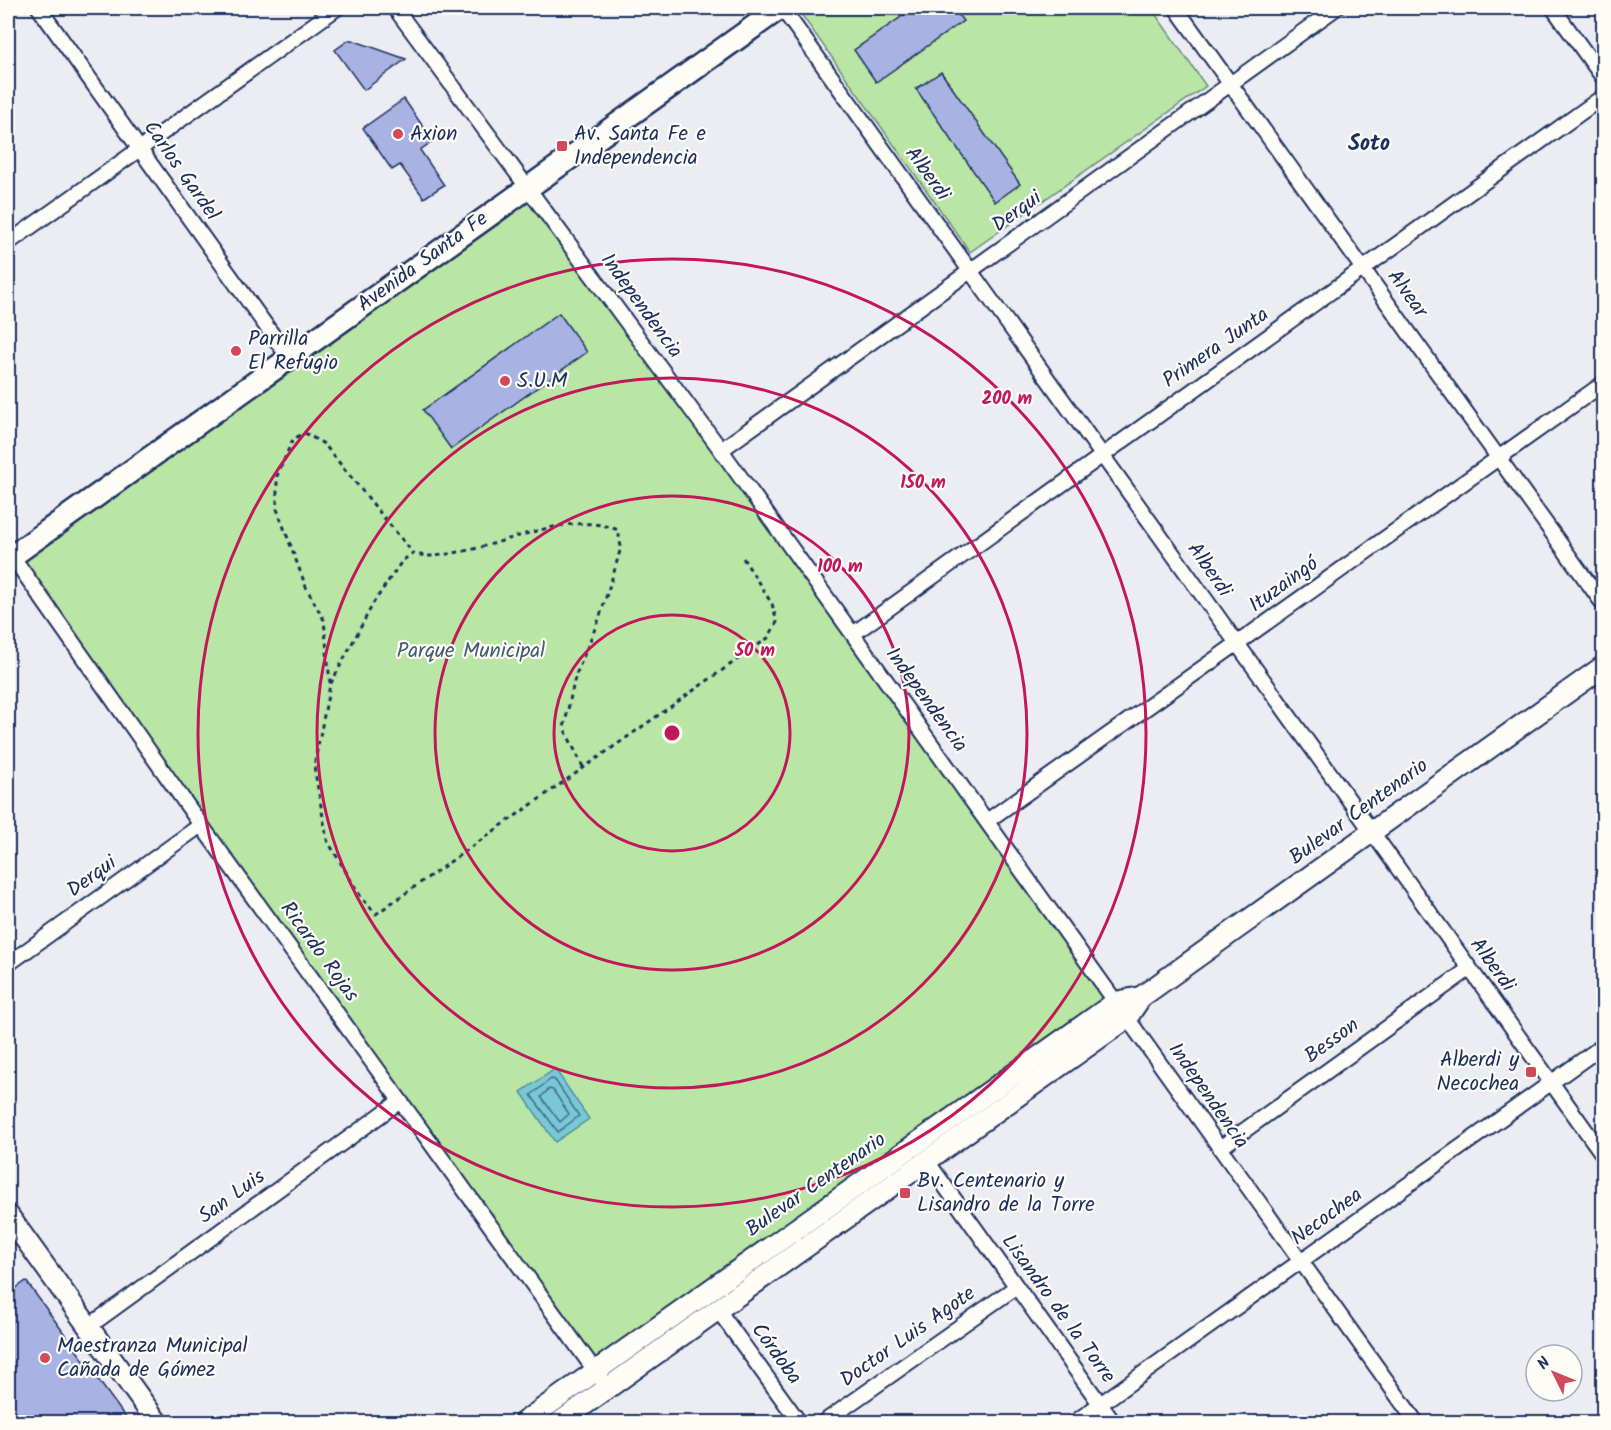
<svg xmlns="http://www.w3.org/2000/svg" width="1611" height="1430" viewBox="0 0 1611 1430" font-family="Kalam,sans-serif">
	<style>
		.green { fill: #b9e6a4; stroke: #6a8a81; stroke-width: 1.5 }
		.water { fill: #79c9d4; stroke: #538ba5; stroke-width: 1.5 }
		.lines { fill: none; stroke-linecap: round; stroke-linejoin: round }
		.shore { stroke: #416d8d; stroke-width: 1.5 }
		.building { fill: #a8b3e3; stroke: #1b2f5e; stroke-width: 1.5 }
		.minor-casing { stroke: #1b2f5e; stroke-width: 18 }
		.secondary-casing { stroke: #1b2f5e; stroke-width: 24 }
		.primary-casing { stroke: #1b2f5e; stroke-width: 26 }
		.path { stroke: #1b2f5e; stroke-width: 3; stroke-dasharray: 4.5 4.5; stroke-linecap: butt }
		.minor { stroke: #fdfcf7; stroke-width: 14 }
		.secondary { stroke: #fdfcf7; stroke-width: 20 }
		.primary { stroke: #fdfcf7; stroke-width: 21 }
		.ring { fill: none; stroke: #c2185b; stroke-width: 3 }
		.poi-dot { fill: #d1495b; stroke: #fdfcf7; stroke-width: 2 }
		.labels { text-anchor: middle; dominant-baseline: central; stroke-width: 4.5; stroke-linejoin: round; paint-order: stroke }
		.poi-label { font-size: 21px; fill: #1b2f5e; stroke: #fdfcf7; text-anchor: start }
		.street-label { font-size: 21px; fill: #1b2f5e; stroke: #fdfcf7 }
		.park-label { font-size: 21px; fill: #425d70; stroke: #fdfcf7 }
		.neighbourhood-label { font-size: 22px; font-weight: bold; fill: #1b2f5e; stroke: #fdfcf7 }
		.centre { fill: #c2185b; stroke: #fdfcf7; stroke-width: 3 }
		.ring-label { font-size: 18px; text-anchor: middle; font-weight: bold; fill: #c2185b; stroke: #fdfcf7; stroke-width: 4.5; stroke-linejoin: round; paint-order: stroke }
	</style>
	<rect width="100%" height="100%" fill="#ecedf3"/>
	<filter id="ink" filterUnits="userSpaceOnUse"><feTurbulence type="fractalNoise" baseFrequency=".0167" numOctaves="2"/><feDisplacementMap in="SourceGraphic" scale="12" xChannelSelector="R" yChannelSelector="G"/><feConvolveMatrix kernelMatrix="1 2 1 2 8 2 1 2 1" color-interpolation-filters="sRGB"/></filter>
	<g filter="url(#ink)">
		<g class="green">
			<path d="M810,8H1151L1206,86L970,252L801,14Z"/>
			<path d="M528,188L1116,1002L595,1370L12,556Z"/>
		</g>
		<path class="water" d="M555,1069L589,1119L555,1142L521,1092Z"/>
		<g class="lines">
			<g class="shore">
				<path d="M551,1079L555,1080L579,1116L558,1132L531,1095Z"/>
				<path d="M549,1089L553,1090L569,1114L560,1122L541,1097Z"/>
			</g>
		</g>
		<g class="building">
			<path d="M914,8H953L963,21L876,82L854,50Z"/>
			<path d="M349,40H352L406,59L364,90L335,50Z"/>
			<path d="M941,72L1020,184L995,202L916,89Z"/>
			<path d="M404,99L433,141L420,150L444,185L424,198L400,165L392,170L363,128Z"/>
			<path d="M559,313L587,352L451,449L423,410Z"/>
			<path d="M26,1281L129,1422H8V1294Z"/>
		</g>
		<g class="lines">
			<g class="minor-casing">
				<g id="minor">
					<path d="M39,8L289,358"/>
					<path d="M395,8L721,450L1416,1422"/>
					<path d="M782,8L1604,1156"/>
					<path d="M1176,8L1604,605"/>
					<path d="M1553,8L1604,79"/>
					<path d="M8,243L337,8"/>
					<path d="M721,450L1336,8"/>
					<path d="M12,556L201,825L601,1379"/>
					<path d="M853,634L1604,96"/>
					<path d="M987,821L1604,383"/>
					<path d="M8,964L201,825"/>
					<path d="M1220,1148L1469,969"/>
					<path d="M927,1161L1113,1422"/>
					<path d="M718,1310L799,1422"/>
					<path d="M88,1327L400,1101"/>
					<path d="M824,1422L1016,1287"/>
					<path d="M1075,1422L1604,1045"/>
					<path d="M1601,1422L1604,1421"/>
				</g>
			</g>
			<g class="secondary-casing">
				<g id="secondary">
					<path d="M8,1215L157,1422"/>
					<path d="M524,1422L1116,1002L1141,997"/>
					<path d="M560,1422L1127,1018L1141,997L1604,666"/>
				</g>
			</g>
			<g class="primary-casing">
				<path id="primary" d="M8,559L780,8"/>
			</g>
			<g class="path">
				<path d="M330,683L324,620L306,587L277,509V476L293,439L305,433L324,444L413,553"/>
				<path d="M583,767L564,728L575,677L599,619L614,572L621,547L618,530C568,509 505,546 453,553C438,556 427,558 413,553L402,561L374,602L330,685L314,766L327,840L361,897L376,914L768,638L777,622L772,604L743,558"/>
			</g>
			<use href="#minor" class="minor"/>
			<use href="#secondary" class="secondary"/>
			<use href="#primary" class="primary"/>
		</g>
	</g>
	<g class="ring">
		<circle cx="672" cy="733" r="118"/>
		<circle cx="672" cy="733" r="237"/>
		<circle cx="672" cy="733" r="355"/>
		<circle cx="672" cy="733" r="474"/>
	</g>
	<g class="poi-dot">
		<circle cx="398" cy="134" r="6"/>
		<rect x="556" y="140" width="12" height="12" rx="3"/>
		<circle cx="236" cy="351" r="6"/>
		<circle cx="505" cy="381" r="6"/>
		<rect x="1525" y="1066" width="12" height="12" rx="3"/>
		<rect x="899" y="1187" width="12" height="12" rx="3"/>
		<circle cx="45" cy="1358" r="6"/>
	</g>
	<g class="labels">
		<g class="poi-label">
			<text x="410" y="134">Axion</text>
			<text x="574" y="134">Av. Santa Fe e<tspan x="574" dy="24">Independencia</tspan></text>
			<text x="248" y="339">Parrilla<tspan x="248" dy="24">El Refugio</tspan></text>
			<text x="517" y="381">S.U.M</text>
			<text x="1519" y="1060" text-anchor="end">Alberdi y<tspan x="1519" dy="24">Necochea</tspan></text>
			<text x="917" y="1181">Bv. Centenario y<tspan x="917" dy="24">Lisandro de la Torre</tspan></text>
			<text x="57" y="1346">Maestranza Municipal<tspan x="57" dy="24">Cañada de Gómez</tspan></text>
		</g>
		<g class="street-label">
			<text transform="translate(181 171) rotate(55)">Carlos Gardel</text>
			<text transform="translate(927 174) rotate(54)">Alberdi</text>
			<text transform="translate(1017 212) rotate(-36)">Derqui</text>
			<text transform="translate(423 262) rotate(-36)">Avenida Santa Fe</text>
			<text transform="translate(1407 294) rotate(54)">Alvear</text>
			<text transform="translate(641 306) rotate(54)">Independencia</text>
			<text transform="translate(1216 348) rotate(-35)">Primera Junta</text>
			<text transform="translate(1209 570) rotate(55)">Alberdi</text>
			<text transform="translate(1284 585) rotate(-36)">Ituzaingó</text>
			<text transform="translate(926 700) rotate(54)">Independencia</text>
			<text transform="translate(1359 812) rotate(-36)">Bulevar Centenario</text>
			<text transform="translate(92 877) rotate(-36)">Derqui</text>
			<text transform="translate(319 952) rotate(54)">Ricardo Rojas</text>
			<text transform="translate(1492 965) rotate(54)">Alberdi</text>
			<text transform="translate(1332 1041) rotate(-36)">Besson</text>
			<text transform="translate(1208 1096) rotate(55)">Independencia</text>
			<text transform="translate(816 1185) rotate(-35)">Bulevar Centenario</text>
			<text transform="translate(232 1197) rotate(-36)">San Luis</text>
			<text transform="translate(1327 1217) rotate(-36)">Necochea</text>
			<text transform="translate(1058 1309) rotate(54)">Lisandro de la Torre</text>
			<text transform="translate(908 1337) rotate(-35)">Doctor Luis Agote</text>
			<text transform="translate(776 1354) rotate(54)">Córdoba</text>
		</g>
		<g class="park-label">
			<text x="471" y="651">Parque Municipal</text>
		</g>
		<g class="neighbourhood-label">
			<text x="1369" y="144">Soto</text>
		</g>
	</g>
	<circle cx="672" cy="733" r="9" class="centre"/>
	<g class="ring-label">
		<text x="1007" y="404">200 m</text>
		<text x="923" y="488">150 m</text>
		<text x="840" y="572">100 m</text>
		<text x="755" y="656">50 m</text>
	</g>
	<rect width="1611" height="1430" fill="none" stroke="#fdfcf7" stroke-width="30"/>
	<rect x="15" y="15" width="1581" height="1400" fill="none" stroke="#1b2f5e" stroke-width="2" filter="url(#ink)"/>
	<g transform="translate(1554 1373) rotate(313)"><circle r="28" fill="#fdfcf7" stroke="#a3aaba" stroke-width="1.5"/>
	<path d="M0-4.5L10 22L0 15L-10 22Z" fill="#d1495b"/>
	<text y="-9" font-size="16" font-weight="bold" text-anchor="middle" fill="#1b2f5e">N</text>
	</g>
</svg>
